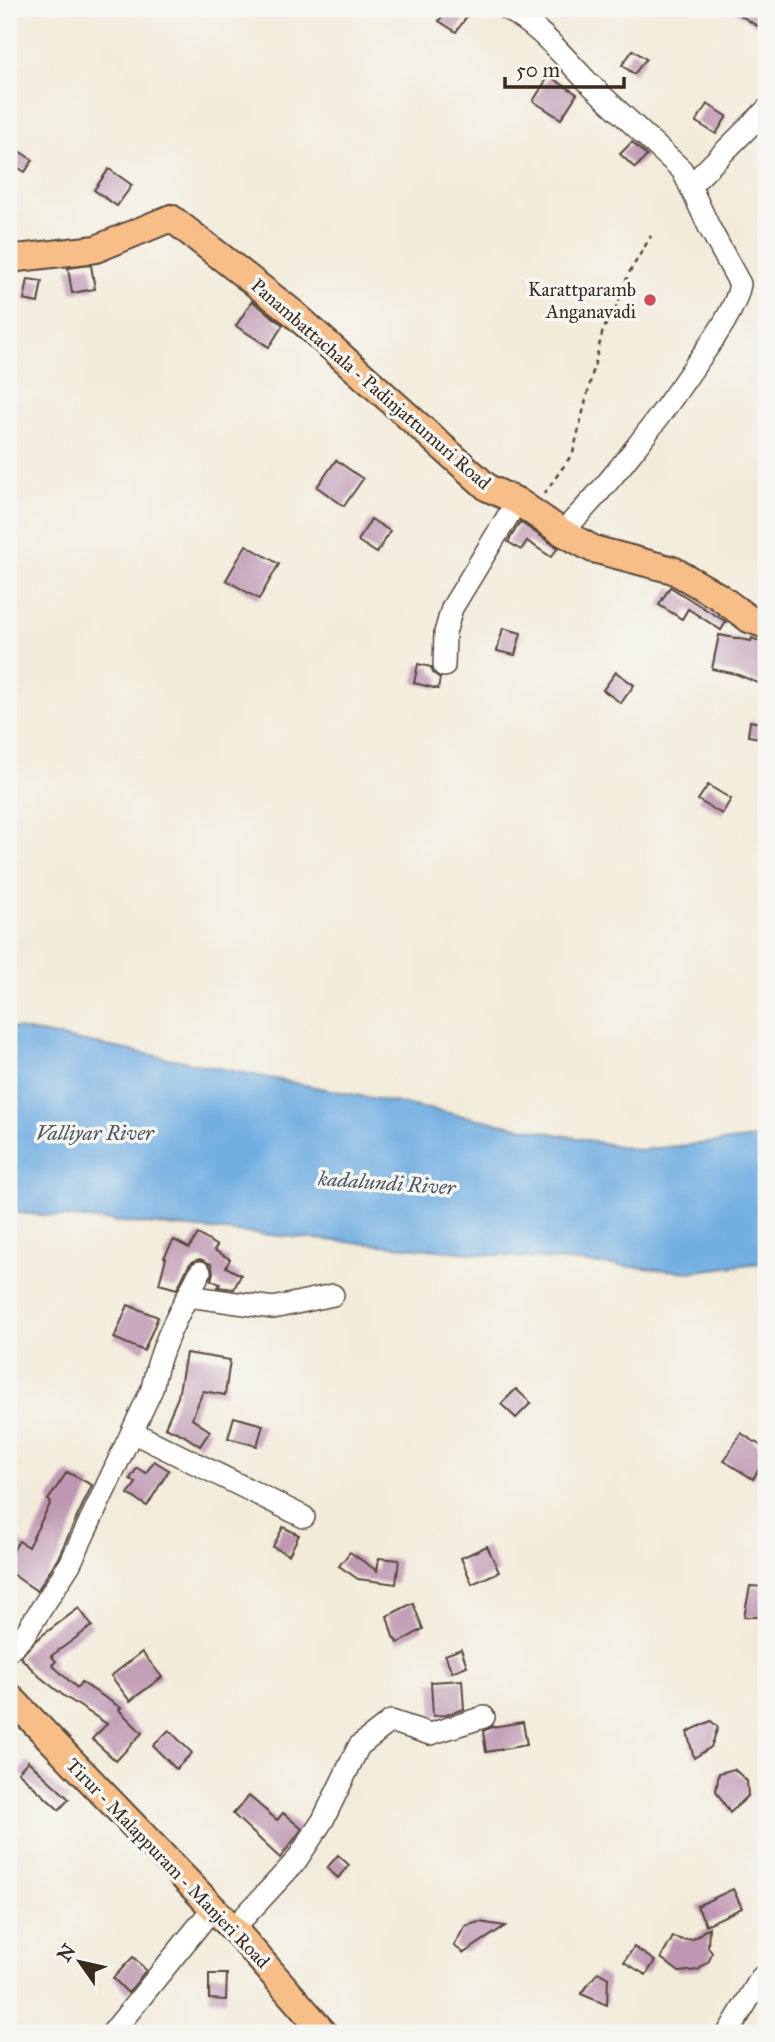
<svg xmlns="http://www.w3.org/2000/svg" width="775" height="2042" viewBox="0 0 775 2042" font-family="'IM FELL Great Primer',serif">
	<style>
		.water { fill: #6fade1; stroke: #556c80; stroke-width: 2 }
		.building { fill: #bf97b2 }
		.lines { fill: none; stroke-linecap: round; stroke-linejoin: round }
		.minor-casing { stroke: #56473a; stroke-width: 24 }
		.major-casing { stroke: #56473a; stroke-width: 30 }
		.path { stroke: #56473a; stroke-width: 2.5; stroke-dasharray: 5 5; stroke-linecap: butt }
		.minor { stroke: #fff; stroke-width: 21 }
		.major { stroke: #f7be88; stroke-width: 26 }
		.poi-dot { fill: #d1495b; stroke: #f6f6f2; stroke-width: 2.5 }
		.labels { text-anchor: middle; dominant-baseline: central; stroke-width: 7; stroke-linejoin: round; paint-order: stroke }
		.poi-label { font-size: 19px; fill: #3b2a1e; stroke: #f6f6f2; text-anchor: end }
		.street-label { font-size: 19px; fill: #3b2a1e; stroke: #f6f6f2 }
		.water-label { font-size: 21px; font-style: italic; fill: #4d5862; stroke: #f6f6f2 }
	</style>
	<rect width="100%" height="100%" fill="#f6f6f2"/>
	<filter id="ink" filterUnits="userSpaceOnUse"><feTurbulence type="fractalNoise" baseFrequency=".0143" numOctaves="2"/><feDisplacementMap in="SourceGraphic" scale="14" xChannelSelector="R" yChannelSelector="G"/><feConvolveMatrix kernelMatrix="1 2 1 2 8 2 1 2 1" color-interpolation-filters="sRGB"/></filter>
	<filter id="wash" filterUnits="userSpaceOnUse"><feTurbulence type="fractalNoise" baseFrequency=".00686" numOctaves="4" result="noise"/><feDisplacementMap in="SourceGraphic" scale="28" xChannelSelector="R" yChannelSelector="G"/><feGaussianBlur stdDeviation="1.57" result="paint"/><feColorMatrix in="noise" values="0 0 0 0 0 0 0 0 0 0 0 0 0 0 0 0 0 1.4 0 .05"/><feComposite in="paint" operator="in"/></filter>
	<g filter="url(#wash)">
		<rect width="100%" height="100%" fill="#f2ebd9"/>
		<path class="water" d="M9,1027L638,1150L766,1137V1262L689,1272L9,1212Z"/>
		<g id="blocks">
			<g class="building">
				<path d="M447,9H472L456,32L439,21Z"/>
				<path d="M731,9H766V12L757,26Z"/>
				<path d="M633,50L646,59L634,74L622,65Z"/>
				<path d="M549,76L577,94L561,119L533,101Z"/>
				<path d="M707,104L727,116L716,134L696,122Z"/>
				<path d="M632,142L647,156L635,168L620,154Z"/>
				<path d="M9,145L33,160L25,172L9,162Z"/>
				<path d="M109,169L132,185L117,206L94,190Z"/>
				<path d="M91,265L95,289L72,293L68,268Z"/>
				<path d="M28,279L42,281L38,303L24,300Z"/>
				<path d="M252,301L283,325L269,347L236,326Z"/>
				<path d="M336,460L363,479L344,506L317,487Z"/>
				<path d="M371,519L390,531L377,553L358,541Z"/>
				<path d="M520,522L558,548L551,557L527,541L521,550L508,542Z"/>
				<path d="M246,545L279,564L259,599L226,580Z"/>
				<path d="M670,587L726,622L721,630L688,609L682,619L659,605Z"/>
				<path d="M503,628L521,633L515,655L497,651Z"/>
				<path d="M719,635L751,641L752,638L766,644V676L763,685L736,674L712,669Z"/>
				<path d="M418,664L431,667L433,673L440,678L438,689L414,683Z"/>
				<path d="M616,672L634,685L621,703L603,690Z"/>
				<path d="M750,721L766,724L765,739L748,736Z"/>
				<path d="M708,785L731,799L722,814L698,800Z"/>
				<path d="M198,1234L217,1246L214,1250L230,1259L226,1267L241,1275L234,1289L218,1287L220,1284L211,1280L213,1272L211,1264L200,1259L194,1261L189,1265L177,1289L159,1284L166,1258L164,1257L174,1240L189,1248Z"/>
				<path d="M128,1305L158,1317L144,1351L114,1338Z"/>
				<path d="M186,1353L230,1360L225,1395L203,1391L192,1419L210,1431L200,1446L183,1435L165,1427L178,1397Z"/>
				<path d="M516,1389L531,1403L516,1418L501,1404Z"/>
				<path d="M234,1417L263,1425L257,1446L228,1438Z"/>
				<path d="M741,1433L766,1449V1457L753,1479L724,1461Z"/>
				<path d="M154,1461L169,1470L147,1506L128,1494L136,1483L130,1479L137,1468L146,1473Z"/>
				<path d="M67,1472L92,1485L58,1558L37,1591L9,1572V1557L19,1541L28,1547L51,1502L48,1500Z"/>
				<path d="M283,1527L299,1535L289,1555L273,1547Z"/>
				<path d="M487,1546L499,1572L472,1584L461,1558Z"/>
				<path d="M350,1552L377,1571L379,1558L399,1560L396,1584L358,1579L339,1566Z"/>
				<path d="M750,1586L766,1587V1617H744Z"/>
				<path d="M413,1603L423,1629L398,1643L393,1637L387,1616Z"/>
				<path d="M79,1608L92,1626L51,1656L56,1661L52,1665L77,1688L81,1682L121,1708L119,1710L142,1733L116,1761L92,1739L107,1724L64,1696L40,1677L20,1657L36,1640Z"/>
				<path d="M461,1649L467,1666L452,1672L445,1655Z"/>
				<path d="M142,1652L162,1677L130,1701L111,1676Z"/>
				<path d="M462,1680L464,1709L446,1715L433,1716L431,1682Z"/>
				<path d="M711,1721L718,1727L711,1747L694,1758L687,1732Z"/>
				<path d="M523,1722L527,1745L486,1752L483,1731L492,1727Z"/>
				<path d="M169,1730L192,1753L176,1769L153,1746Z"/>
				<path d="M28,1761L69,1799L59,1810L18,1772Z"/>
				<path d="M734,1769L747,1781L748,1796L730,1813L716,1791L719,1773Z"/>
				<path d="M249,1796L277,1820L283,1813L302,1829L280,1858L233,1814Z"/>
				<path d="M338,1855L349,1865L338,1878L327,1868Z"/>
				<path d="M733,1889L742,1908L706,1925L697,1906Z"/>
				<path d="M479,1922L505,1926L464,1953L454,1946L465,1926Z"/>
				<path d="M709,1927L708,1947L712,1953L709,1961L698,1970L679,1972L661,1958L673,1937L683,1940L693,1939Z"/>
				<path d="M634,1947L655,1961L646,1975L624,1962Z"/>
				<path d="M133,1957L146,1970L128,1993L113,1978Z"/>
				<path d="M598,1972L608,1978L607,2005L581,1994Z"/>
				<path d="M209,1974H227L226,2000L209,1999Z"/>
			</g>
		</g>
	</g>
	<g filter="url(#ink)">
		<use href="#blocks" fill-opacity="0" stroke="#56473a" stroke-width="2"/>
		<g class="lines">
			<g class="minor-casing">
				<g id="minor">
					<path d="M507,9C540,27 561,54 587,81C618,111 651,141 682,170L690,186"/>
					<path d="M562,532C613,481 655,424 696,364C711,343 736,310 740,284L709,227L690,186L766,110"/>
					<path d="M444,666L445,633L452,608L517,501"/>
					<path d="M188,1296L273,1308L333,1295"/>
					<path d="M132,1432L304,1517"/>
					<path d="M9,1650L23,1637L70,1564L152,1389C160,1345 180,1311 200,1272"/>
					<path d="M233,1929L296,1861L323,1820L359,1746L391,1721L430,1734L484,1717"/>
					<path d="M112,2033L213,1908"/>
					<path d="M728,2033L761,1978L766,1973"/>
				</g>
			</g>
			<g class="major-casing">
				<g id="major">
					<path d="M9,259L96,249L171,218L292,312L488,488L517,501L562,532L593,549L673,570L718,596L749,619L766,625"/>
					<path d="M9,1696L240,1936L324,2033"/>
				</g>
			</g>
			<path class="path" d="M544,494L573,453L603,330L617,305L629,273L651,236"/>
			<use href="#minor" class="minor"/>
			<use href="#major" class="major"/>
		</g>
	</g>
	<circle class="poi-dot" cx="650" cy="300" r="7"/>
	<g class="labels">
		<g class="poi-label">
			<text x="636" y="289">Karattparamb<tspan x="636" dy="22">Anganavadi</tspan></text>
		</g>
		<g class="street-label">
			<text transform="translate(371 384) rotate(41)">Panambattachala - Padinjattumuri Road</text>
			<text transform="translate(168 1863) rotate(46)">Tirur - Malappuram - Manjeri Road</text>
		</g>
		<g class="water-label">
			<text x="95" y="1133">Valliyar River</text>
			<text transform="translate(387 1183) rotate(4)">kadalundi River</text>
		</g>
	</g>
	<rect width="775" height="2042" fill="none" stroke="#f6f6f2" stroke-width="35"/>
	<g transform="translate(80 1962) rotate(304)" stroke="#f6f6f2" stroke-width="5" paint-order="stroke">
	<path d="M0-5L12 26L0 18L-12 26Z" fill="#3b2a1e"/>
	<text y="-10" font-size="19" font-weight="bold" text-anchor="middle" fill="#3b2a1e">N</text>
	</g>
	<path d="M505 77v10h119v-10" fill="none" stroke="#3b2a1e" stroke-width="3.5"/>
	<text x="516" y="77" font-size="21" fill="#3b2a1e" stroke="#f6f6f2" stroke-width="5" paint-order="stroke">50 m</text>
</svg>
